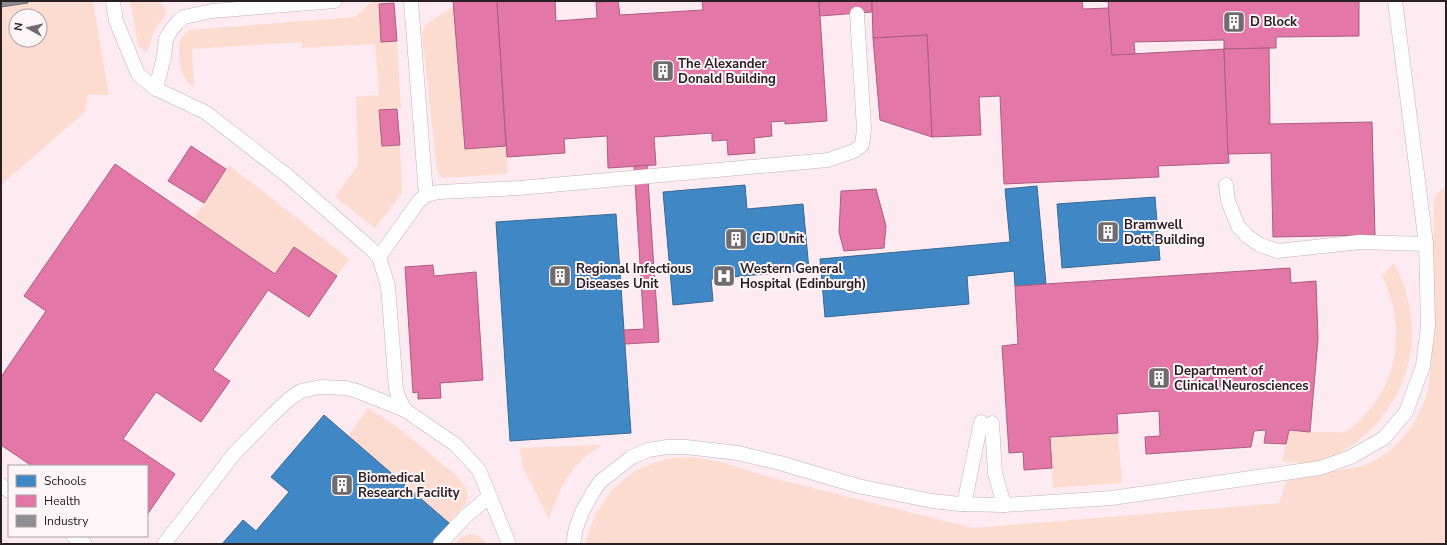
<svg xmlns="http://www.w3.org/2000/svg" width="1447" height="545" viewBox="0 0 1447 545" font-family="'Nunito Sans',sans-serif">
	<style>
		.built { fill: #feebf2; fill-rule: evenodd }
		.green { fill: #fcdcd1; fill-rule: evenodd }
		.schools { fill: #3f88c5; stroke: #386994 }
		.health { fill: #e377a8; stroke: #ab5d80 }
		.industry { fill: #8d8d92; stroke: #6f6c71 }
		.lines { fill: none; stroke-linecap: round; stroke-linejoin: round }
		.lane-casing { stroke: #bbb5b7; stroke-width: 15 }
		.lane { stroke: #fffefe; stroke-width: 14 }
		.labels { text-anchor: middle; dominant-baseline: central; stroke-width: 4; stroke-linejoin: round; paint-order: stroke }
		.poi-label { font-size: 13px; font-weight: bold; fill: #282023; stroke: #fef5f8; text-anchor: start }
	</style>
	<rect width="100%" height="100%" fill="#fcf7f9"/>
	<path class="built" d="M65,1H1446V489L779,544H1V82L79,86ZM9,466H147V536H9Z"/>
	<g class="green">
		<path d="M28,1H93L109,95H88L85,112L5,181L1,187V7L28,3ZM16,16H40V40H16Z"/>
		<path d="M130,1H160L167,13L155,29L147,52L138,46Z"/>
		<path d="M372,1H379L381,42L397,41L401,108L380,110L382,146L400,145L402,193L375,228L335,197L358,165L356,97L379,95L375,44L302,48V42L192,49L194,87C182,79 179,68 179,54C179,43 180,36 190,30L355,17Z"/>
		<path d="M454,6L465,149L506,146L508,174L443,178L440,176L437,171L422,33L425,26L428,23Z"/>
		<path d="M229,165L349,259L337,276L294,247L275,274L194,218Z"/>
		<path d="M1446,187V544H586L588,533L596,513L612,490L632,473L641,468L660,461L674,458L692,457L725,463L765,476L973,528L1279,503L1287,480C1301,477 1315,474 1329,472C1342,469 1355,469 1367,464C1397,451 1415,427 1426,397C1429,390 1429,381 1430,373L1434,200C1436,194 1440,190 1446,187Z"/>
		<path d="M1394,263C1406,286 1413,312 1412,339C1409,393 1371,446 1318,462C1309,465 1292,462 1282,462L1289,430C1303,432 1317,432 1332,432C1335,432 1340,433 1344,432C1350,431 1362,418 1367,413C1401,374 1404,321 1382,276Z"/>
		<path d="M368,408L397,427L457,476L466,488L468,496L466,503L449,523L348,436Z"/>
		<path d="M1118,433L1122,483L1053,488L1050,437Z"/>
		<path d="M602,445C569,465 562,484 549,519L522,465L520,448Z"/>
		<path d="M469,534C477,534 481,537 486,544H454L460,538Z"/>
	</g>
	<g class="schools">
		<path d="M745,185L747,209L803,204L809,270L711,279L713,301L673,305L663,192Z"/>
		<path d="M1037,186L1046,284L1015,286L1014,271L967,276L969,304L825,317L820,259L1010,242L1005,189Z"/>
		<path d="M1155,197L1160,260L1062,268L1057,204Z"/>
		<path d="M616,214L631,433L510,441L496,222Z"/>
		<path d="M324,415L449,523L431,544H222L243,520L256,531L289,492L271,477Z"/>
	</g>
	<g class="health">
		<path d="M453,1H497L506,146L465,149Z"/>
		<path d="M497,1H555L556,21L597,18L596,2L618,1L620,15L703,10L702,1H819L827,121L785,124V121L771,122L772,136L754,138L755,153L728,155L727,140L712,141V133L654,137L656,165L608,168L607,136L564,139L565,153L507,157Z"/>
		<path d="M830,1H872V12L820,16L819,2Z"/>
		<path d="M872,1H1082L1083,9L1109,8L1112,55L1224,49L1229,163L1158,166L1159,177L1004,184L1000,96L979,97L981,135L932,137L927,35L873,38Z"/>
		<path d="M1108,1H1359V36L1276,37V48L1224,49V40L1134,42L1135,54L1112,55Z"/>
		<path d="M394,3L397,41L381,42L379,4Z"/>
		<path d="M927,35L932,137L880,120L873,38Z"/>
		<path d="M1269,48L1270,124L1372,122L1375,235L1273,237L1271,153L1228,154L1224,49Z"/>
		<path d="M397,109L400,145L382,146L379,110Z"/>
		<path d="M191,146L226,169L204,203L168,181Z"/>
		<path d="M115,164L275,274L294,247L337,276L309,317L268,290L213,370L230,381L201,422L156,392L123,439L175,474L147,515V466H32L1,445V377L46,311L24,296Z"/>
		<path d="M647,165L659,342L625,344L624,330L644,329L634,166Z"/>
		<path d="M876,189L886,226L884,248L844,251L839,232L841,191Z"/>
		<path d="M433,265L434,276L476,272L483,380L440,383L441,398L418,399V392L413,393L405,267Z"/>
		<path d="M1290,268L1291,283L1316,281L1318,339L1310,432L1289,430L1286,444L1264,443L1266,430L1254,431L1251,447L1146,454L1145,437L1160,436L1159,411L1117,414L1118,433L1050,437L1052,468L1024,470L1023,452L1009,453L1002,346L1018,344L1015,286Z"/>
	</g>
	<path class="industry" d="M1,1H28V3L1,7Z"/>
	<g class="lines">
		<g class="lane-casing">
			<g id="lane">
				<path d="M113,1L116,21L138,74L156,89L205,112L289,177L369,247L379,257L388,286L396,389L399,399L405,410L456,445L479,470L509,544"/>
				<path d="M411,1L426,195"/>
				<path d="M156,89L164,56L166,39L171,30L178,22L184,17L212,11L335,1"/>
				<path d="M1226,185L1228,201L1238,226L1247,236L1260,245L1278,251L1360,242L1426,244"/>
				<path d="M379,257L419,201L426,195L439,192L519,188L828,160L854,151L862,145L864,129L857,14"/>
				<path d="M992,423L995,473L1004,505"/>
				<path d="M1,485L9,491"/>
				<path d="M964,504L981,422"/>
				<path d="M73,536L85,544"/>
				<path d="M164,544L234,454L269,418L288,400L301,391L320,387L346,388L357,391L405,410"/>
				<path d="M440,544L466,516L490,496"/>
				<path d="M573,544L576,528L582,512L593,492L601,481L632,457L648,450L667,447H686L738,453L780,463L858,486L932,501L960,504L1004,505L1112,498L1320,468L1351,457L1384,438L1406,412L1423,366L1428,326L1426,244L1395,1"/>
			</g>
		</g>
		<use href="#lane" class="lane"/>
	</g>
	<defs>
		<g id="building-square" transform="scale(1.15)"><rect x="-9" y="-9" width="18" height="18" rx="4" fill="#726b6e" stroke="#fef5f8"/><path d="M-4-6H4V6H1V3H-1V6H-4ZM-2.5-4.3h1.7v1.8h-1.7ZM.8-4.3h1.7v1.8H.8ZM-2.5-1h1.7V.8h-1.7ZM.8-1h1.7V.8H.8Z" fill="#fff"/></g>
		<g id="hospital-square" transform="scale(1.15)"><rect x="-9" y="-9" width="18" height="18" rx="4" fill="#726b6e" stroke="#fef5f8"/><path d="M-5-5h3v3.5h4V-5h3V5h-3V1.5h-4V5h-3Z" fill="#fff"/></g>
	</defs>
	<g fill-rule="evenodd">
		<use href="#building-square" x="1234" y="22"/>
		<use href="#building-square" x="663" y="71"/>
		<use href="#building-square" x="1108" y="232"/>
		<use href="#building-square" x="736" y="239"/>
		<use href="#building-square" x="560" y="276"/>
		<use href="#hospital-square" x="724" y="276"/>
		<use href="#building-square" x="1159" y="378"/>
		<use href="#building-square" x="342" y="485"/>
	</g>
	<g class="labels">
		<g class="poi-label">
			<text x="1250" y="22">D Block</text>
			<text x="678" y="64">The Alexander<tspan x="678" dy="15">Donald Building</tspan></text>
			<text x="1124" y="225">Bramwell<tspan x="1124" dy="15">Dott Building</tspan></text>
			<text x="752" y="239">CJD Unit</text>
			<text x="576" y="269">Regional Infectious<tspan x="576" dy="15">Diseases Unit</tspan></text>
			<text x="740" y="269">Western General<tspan x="740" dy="15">Hospital (Edinburgh)</tspan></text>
			<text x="1174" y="371">Department of<tspan x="1174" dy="15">Clinical Neurosciences</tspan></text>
			<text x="358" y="478">Biomedical<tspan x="358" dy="15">Research Facility</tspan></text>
		</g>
	</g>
	<rect width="1447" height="545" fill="none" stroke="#282023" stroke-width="4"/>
	<rect x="8" y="465" width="140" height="72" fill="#fef5f8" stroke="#a8a0a3"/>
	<rect x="16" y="475" width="20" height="12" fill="#3f88c5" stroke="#a8a0a3"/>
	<text x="44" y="485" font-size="12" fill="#282023">Schools</text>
	<rect x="16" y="495" width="20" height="12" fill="#e377a8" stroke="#a8a0a3"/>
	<text x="44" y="505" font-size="12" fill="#282023">Health</text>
	<rect x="16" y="515" width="20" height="12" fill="#8d8d92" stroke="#a8a0a3"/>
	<text x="44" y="525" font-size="12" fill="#282023">Industry</text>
	<g transform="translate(28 28) rotate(278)"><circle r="19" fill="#fef5f8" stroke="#a8a0a3"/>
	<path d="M0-3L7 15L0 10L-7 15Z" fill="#726b6e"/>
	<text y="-6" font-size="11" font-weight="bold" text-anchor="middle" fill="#282023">N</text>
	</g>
</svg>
